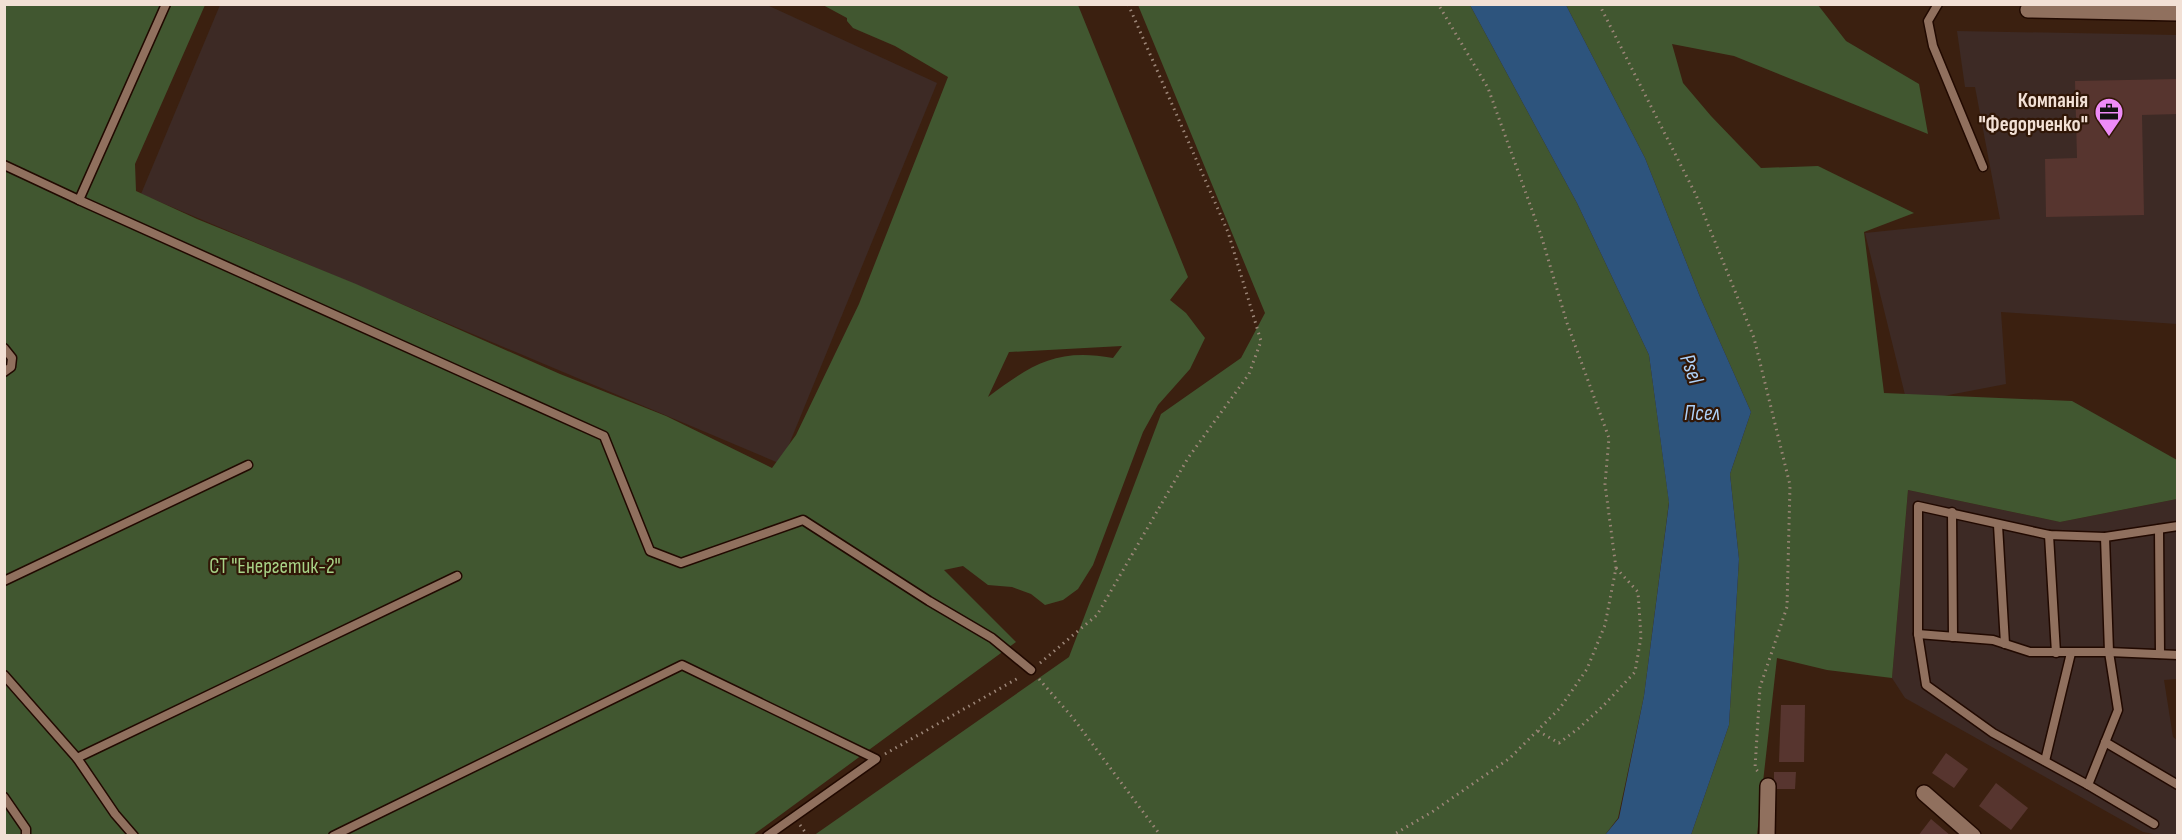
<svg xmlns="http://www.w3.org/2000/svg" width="2182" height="840" viewBox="0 0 2182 840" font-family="'Sofia Sans Condensed',sans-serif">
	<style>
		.industrial { fill: #3d2a25 }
		.green { fill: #415730; fill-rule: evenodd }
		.water { fill: #2d547d }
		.building { fill: #57352f }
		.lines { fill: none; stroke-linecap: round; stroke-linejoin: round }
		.lane-casing { stroke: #210900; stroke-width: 11 }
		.street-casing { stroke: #210900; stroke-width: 18 }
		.path { stroke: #9c8678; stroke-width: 3; stroke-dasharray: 1.5 4.5; stroke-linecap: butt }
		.lane { stroke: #90705e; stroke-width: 8 }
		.street { stroke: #90705e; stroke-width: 15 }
		.labels { text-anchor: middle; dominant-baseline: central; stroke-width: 4.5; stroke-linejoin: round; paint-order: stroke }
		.poi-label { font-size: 21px; font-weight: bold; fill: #f2e0d5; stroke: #311707; text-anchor: end }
		.park-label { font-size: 21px; fill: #a7d286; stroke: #311707 }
		.water-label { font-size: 22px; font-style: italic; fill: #aed1f8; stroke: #311707 }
	</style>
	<rect width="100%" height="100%" fill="#3b2010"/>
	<g class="industrial">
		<path d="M220,5H767L937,83L781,464L141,194Z"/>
		<path d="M1957,31L2177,35V324L2001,312L2006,384L1907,403L1865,233L2000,219L1975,87H1965Z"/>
		<path d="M1908,490L2060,522L2177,499V679L2164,680L2173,737L2177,740V835H2160L2143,832L1905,698L1892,678Z"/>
	</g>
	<g class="green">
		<path d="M5,5H205L135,164L136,191L197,219L356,284L560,374L666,416L772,468L796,435L859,304L948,77L895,46L853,28L847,21V18L823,5H1078L1188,277L1170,300L1186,313L1205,338L1190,369L1158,405L1143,432L1093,565L1078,589L1063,600L1045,605L1031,594L1012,587L988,585L963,566L944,570L1016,642L753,835L5,836ZM1122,346L1113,358C1057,348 1032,364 988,397L1009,352Z"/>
		<path d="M1138,5H1470L1577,203L1649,355L1669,502L1644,696L1618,818L1605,835L813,836L1069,657L1161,414L1241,358L1265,313Z"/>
		<path d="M1566,5H1818L1846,41L1919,84L1928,134L1734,56L1672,44L1683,83L1711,116L1761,168L1818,166L1914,213L1864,232L1884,393L2072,401L2177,460V499L2060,522L1908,490L1892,678L1827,670L1777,658L1757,835H1691L1729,725L1739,559L1730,474L1751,412L1700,297L1645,158Z"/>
	</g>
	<path class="water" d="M1470,5H1566L1645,158L1700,297L1751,412L1730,474L1739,559L1729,725L1691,835H1605L1619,818L1644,696L1669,503L1649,355L1577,203Z"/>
	<g class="building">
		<path d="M2178,79V114L2142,115L2144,215L2046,217L2045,159L2077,158L2075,81Z"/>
		<path d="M1781,705H1805L1804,762H1779Z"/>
		<path d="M1946,753L1968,769L1954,788L1932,773Z"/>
		<path d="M1774,772H1796L1795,789H1774Z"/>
		<path d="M1996,783L2028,808L2011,830L1979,806Z"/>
		<path d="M1931,819L1951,836H1918Z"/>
	</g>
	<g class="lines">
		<g class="lane-casing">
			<g id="lane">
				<path d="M1938,4L1928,21L1933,46L1983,167"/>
				<path d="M4,165L79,200L166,4"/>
				<path d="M79,200L604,436L650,551L681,563L803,520L929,601L992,638L1031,670"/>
				<path d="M4,348L12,358L11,367L4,372"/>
				<path d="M1952,512L1953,637"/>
				<path d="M1998,525L2005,644"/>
				<path d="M2159,529L2160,654"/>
				<path d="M2049,535L2056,653"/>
				<path d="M2105,537L2049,535L1918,506V634L1926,685L1993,733L2088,785L2154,824"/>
				<path d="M4,581L248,465"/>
				<path d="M1918,634L1993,640L2030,652H2109L2178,655"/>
				<path d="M4,675L77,758L115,814L134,836"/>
				<path d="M2105,742L2178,785"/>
				<path d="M77,758L457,576"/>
				<path d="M2045,761L2071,653"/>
				<path d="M2088,785L2118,710L2109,652L2105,537L2178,526"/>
				<path d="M4,797L26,829V836"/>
				<path d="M333,836L682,665L876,759L767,836"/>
			</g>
		</g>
		<g class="street-casing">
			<g id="street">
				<path d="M2028,10L2178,13"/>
				<path d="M1924,793L1973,836"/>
				<path d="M1767,836L1768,786"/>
			</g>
		</g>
		<g class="path">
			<path d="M1599,4L1696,195L1754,338L1790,485L1787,607L1760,687L1755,768L1760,774"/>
			<path d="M1040,663L1097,615L1188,458L1249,374L1261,341L1228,232L1128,4"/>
			<path d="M1039,679L1073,718L1161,836"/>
			<path d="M1538,731L1559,743L1579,728L1603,706L1635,672L1641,637L1638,592L1616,568"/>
			<path d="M885,754L1020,677"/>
			<path d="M800,825L808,836"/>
			<path d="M1391,836L1432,812L1510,758L1560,708L1587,669L1605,625L1616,568L1605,484L1609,438L1567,323L1541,235L1488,88L1438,4"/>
		</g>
		<use href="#lane" class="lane"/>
		<use href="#street" class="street"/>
	</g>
	<defs>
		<g id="office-pin" transform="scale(1.5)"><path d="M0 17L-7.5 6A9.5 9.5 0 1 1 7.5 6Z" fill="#ee8bf7" stroke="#311707"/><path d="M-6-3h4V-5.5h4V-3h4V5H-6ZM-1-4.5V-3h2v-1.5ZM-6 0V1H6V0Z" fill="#111"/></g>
	</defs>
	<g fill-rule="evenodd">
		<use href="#office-pin" x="2109" y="112"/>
	</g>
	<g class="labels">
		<g class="poi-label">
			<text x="2088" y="100">Компанія<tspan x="2088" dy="24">"Федорченко"</tspan></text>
		</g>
		<g class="park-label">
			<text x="275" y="566">СТ "Енергетик-2"</text>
		</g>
		<g class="water-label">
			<text transform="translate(1691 369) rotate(69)">Psel</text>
			<text x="1702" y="413">Псел</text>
		</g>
	</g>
	<rect width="2182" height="840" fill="none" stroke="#f2e0d5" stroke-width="12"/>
</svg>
